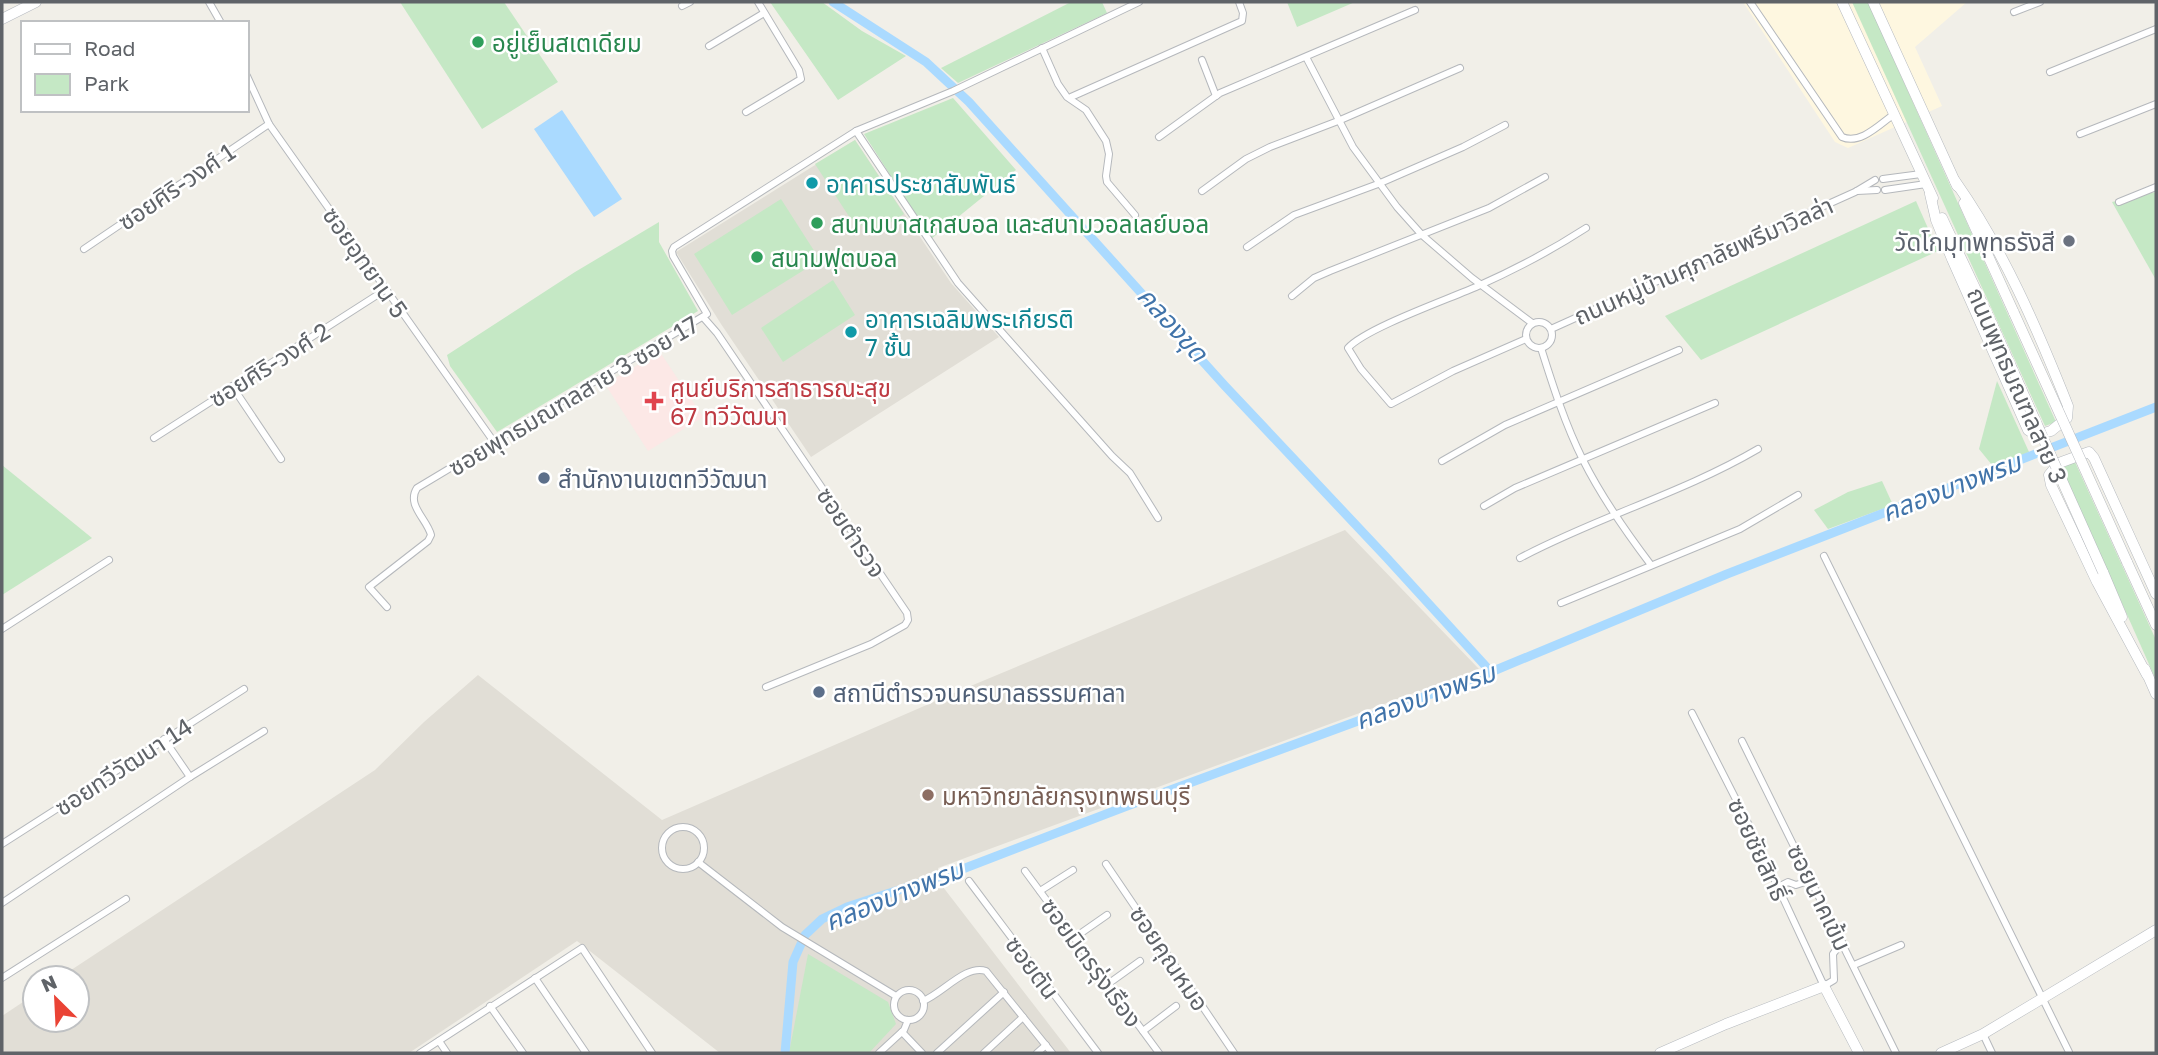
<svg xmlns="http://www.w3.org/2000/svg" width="2158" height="1055" viewBox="0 0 2158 1055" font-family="'Golos Text','Noto Sans Thai',sans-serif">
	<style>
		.commercial { fill: #fef7e0 }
		.education { fill: #e1ded6 }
		.medical { fill: #fce8e6 }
		.green { fill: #c5e8c5 }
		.water { fill: #aadaff }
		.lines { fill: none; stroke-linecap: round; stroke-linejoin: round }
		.canal { stroke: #aadaff; stroke-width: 9 }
		.street-casing { stroke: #b5b8bc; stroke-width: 8 }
		.secondary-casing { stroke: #b6babf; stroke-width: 11 }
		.street { stroke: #fff; stroke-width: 6 }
		.secondary { stroke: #fff; stroke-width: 10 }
		.secondary-bridge-casing { stroke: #b6babf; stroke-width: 11; stroke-linecap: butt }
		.secondary-bridge { stroke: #fff; stroke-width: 10 }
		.leisure-dot { fill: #2e9e5b; stroke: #fff; stroke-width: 2.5 }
		.culture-dot { fill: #0f9aa8; stroke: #fff; stroke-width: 2.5 }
		.worship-dot { fill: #6b7280; stroke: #fff; stroke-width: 2.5 }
		.health-dot { fill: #e0444e; stroke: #fff; stroke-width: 2.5 }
		.service-dot { fill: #5c6f8a; stroke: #fff; stroke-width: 2.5 }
		.education-dot { fill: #8d6e63; stroke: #fff; stroke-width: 2.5 }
		.labels { text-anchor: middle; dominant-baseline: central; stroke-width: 5; stroke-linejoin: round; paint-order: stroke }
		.leisure-label { font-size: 24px; fill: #27864d; stroke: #fff; text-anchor: start }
		.culture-label { font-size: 24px; fill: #0d838f; stroke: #fff; text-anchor: start }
		.street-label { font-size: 24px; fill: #5f6368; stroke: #fff }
		.worship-label { font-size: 24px; fill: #5b616d; stroke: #fff; text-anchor: end }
		.health-label { font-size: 24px; fill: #be3a42; stroke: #fff; text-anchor: start }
		.service-label { font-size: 24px; fill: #4e5e75; stroke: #fff; text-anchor: start }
		.education-label { font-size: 24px; fill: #785e54; stroke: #fff; text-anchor: start }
		.water-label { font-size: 26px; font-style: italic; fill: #4174aa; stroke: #fff }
	</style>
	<rect width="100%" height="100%" fill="#f1efe8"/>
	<path class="commercial" d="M1743,2H1967L1915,47L1942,106L1848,148L1835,142Z"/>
	<g class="education">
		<path d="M855,140L951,283L999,337L811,457L721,324L676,252Z"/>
		<path d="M1345,530L1479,669L938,868L943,887L1071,1053H720L577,941L409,1053H2V1016L35,994V1020H77V978H59L375,770L424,722L478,675L662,820L961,690Z"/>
	</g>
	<path class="medical" d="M660,352L703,417L648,451L605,384Z"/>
	<g class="green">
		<path d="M400,2H504L558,82L482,129Z"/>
		<path d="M770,2H822L862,31L906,56L838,100Z"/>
		<path d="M1071,2H1102L1107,13L958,83L941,68Z"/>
		<path d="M1287,2H1355L1297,27Z"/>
		<path d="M1852,2H1868L2056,422L2045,426Z"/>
		<path d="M953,98L1016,170L931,239L864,134Z"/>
		<path d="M855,140L904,214L874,233L850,218L815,164Z"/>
		<path d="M2156,192V280L2112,202Z"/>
		<path d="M781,199L820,260L732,315L694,254Z"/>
		<path d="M1916,201L1938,251L1701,360L1665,316Z"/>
		<path d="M659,222V242L698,311L497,432L450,366L447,355L575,272Z"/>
		<path d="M833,280L855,315L783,362L761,328Z"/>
		<path d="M1997,381L2029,452L2007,462L1992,465L1979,449Z"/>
		<path d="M2075,462L2156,640V680L2062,468Z"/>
		<path d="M2,465L92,538L2,595Z"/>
		<path d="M1882,481L1893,505L1828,529L1814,510L1848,492Z"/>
		<path d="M808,954L888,1002L896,1024L869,1053H789Z"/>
	</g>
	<path class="water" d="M562,110L622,199L594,217L534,129Z"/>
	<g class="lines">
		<g class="canal">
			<path d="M833,2L926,62L969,102L1225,386L1386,557L1491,672"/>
			<path d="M785,1053L793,962L805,935L822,919L847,907L960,870L1127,806L1491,672L1727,574L2156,407"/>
		</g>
		<g class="street-casing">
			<g id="street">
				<path d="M209,2L221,23"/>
				<path d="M1750,2L1842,137C1860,145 1879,125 1893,115"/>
				<path d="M682,6L690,2"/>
				<path d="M2014,12L2040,2"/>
				<path d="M709,46L764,13"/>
				<path d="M1042,48L1058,84L1067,97L1086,110L1106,141L1109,154L1106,176L1107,182L1135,215"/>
				<path d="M1306,57L1353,147L1397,207L1422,235L1472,278L1532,323"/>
				<path d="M1202,60L1216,96"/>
				<path d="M2050,72L2156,29"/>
				<path d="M247,76L269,124L494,442"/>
				<path d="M1071,97L1242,21L1243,13L1239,2"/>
				<path d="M746,112L801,79L799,70L758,2"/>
				<path d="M856,131L958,283L1112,456L1130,473L1158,518"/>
				<path d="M2080,134L2156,104"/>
				<path d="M1159,137L1220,93L1415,10"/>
				<path d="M1883,179L1921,174"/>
				<path d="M1885,190L1926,184"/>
				<path d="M1202,191L1246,159L1270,147L1338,121L1460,68"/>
				<path d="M1857,191L1877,190"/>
				<path d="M2119,202L2156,187"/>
				<path d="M1247,247L1294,215L1378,184L1463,147L1505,125"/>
				<path d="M84,249L269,124"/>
				<path d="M1292,296L1314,278L1330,271L1489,208L1545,177"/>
				<path d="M703,317L717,333L907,613L908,620L905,625L871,644L766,687"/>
				<circle cx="1539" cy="335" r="13"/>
				<path d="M1551,329L1855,192L1875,180"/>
				<path d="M1526,339L1453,371L1391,404L1361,369L1348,348C1366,328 1449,299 1478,286C1516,269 1552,250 1586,228"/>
				<path d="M1541,348C1553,386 1565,424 1583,460C1602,498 1626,532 1651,565"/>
				<path d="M232,386L281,459"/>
				<path d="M154,438L385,290"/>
				<path d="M1442,461L1505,425L1679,350"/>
				<path d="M1484,506L1515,488L1715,403"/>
				<path d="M1824,556L2069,1052"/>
				<path d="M1520,558C1597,517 1683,493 1758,449"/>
				<path d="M1561,603L1740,529L1798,495"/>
				<path d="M387,607L369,587L428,541L431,535C427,519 406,505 417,488L707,314L673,256L672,251L674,247L856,131L953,91L1139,2"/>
				<path d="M2,629L109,560"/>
				<path d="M1692,713L1751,829L1824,986L1834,980L1833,954L1842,942"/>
				<path d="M1742,741L1896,1053"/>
				<path d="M190,777L264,731"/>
				<circle cx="683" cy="848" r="21"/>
				<path d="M2,844L244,689"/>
				<path d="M698,862L782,927L896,996"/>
				<path d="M1106,864L1234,1053"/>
				<path d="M1025,871L1159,1053"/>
				<path d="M969,881L1098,1053"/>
				<path d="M1778,887L1788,882L1796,885L1811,880"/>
				<path d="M1040,891L1073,870"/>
				<path d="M2,903L190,777L164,739"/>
				<path d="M1074,938L1107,915"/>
				<path d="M1854,965L1901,945"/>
				<path d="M2,978L126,899"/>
				<path d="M535,978L586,1053"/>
				<path d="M1108,984L1140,961"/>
				<circle cx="909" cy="1005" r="15"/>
				<path d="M923,1001C943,993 966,964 986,971L1052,1053"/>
				<path d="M490,1006L523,1053"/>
				<path d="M1143,1031L1176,1006"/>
				<path d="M902,1032L922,1053"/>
				<path d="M1983,1034L1992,1053"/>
				<path d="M439,1041L447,1053"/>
				<path d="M420,1053L582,948L652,1053"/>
				<path d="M879,1053L904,1030L908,1020"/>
				<path d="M937,1053L1004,992"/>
				<path d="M984,1053L1023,1017"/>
				<path d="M1037,1053L1046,1045"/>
			</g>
		</g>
		<g class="secondary-casing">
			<g id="secondary">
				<path d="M1842,2L1933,198"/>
				<path d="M1873,2L1957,186"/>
				<path d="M2,19L36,2"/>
				<path d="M1930,194L1936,220L1952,259L2028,430L2036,435L2051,431L2067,418L2068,406C2037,328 2003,249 1955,181"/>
				<path d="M1964,203L2014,313"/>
				<path d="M1942,218L1992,324"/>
				<path d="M2127,562L2156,625"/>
				<path d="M2103,572L2122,617"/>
				<path d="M2145,669L2156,694"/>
				<path d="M2147,675L2097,582L2051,485L2049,475L2059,463L2089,452L2094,458L2156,594"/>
				<path d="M1660,1053L1726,1024L1824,986L1859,1053"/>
				<path d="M1941,1053L1983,1034L2156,930"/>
			</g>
		</g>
		<use href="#street" class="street"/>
		<use href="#secondary" class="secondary"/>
		<g class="secondary-bridge-casing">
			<g id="secondary-bridge">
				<path d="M2014,313L2127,562"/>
				<path d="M1992,324L2103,572"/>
			</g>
		</g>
		<use href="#secondary-bridge" class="secondary-bridge"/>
	</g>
	<g class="leisure-dot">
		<circle cx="478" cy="42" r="7"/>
		<circle cx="817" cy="223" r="7"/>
		<circle cx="757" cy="257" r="7"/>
	</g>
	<g class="culture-dot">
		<circle cx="812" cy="183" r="7"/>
		<circle cx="851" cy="332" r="7"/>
	</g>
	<circle class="worship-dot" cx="2069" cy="241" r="7"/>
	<path class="health-dot" d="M650.5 390.5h7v7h7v7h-7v7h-7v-7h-7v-7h7z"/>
	<g class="service-dot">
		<circle cx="544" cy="478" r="7"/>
		<circle cx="819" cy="692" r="7"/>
	</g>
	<circle class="education-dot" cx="928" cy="795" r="7"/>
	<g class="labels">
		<g class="leisure-label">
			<text x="492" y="42">อยู่เย็นสเตเดียม</text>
			<text x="831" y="223">สนามบาสเกสบอล และสนามวอลเลย์บอล</text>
			<text x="771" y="257">สนามฟุตบอล</text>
		</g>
		<g class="culture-label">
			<text x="826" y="183">อาคารประชาสัมพันธ์</text>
			<text x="865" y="318">อาคารเฉลิมพระเกียรติ<tspan x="865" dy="28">7 ชั้น</tspan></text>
		</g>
		<g class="street-label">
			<text transform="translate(176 186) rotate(-34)">ซอยศิริ-วงศ์ 1</text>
			<text transform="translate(1703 260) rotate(-24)">ถนนหมู่บ้านศุภาลัยพรีมาวิลล่า</text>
			<text transform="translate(366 262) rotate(55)">ซอยอุทยาน 5</text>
			<text transform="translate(269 364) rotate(-32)">ซอยศิริ-วงศ์ 2</text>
			<text transform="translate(2018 385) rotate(66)">ถนนพุทธมณฑลสาย 3</text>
			<text transform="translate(573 395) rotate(-31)">ซอยพุทธมณฑลสาย 3 ซอย 17</text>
			<text transform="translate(852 532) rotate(56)">ซอยตำรวจ</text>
			<text transform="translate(123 766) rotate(-33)">ซอยทวีวัฒนา 14</text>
			<text transform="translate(1759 849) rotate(65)">ซอยชัยสิทธิ์</text>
			<text transform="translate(1820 897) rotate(64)">ซอยนาคเข้ม</text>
			<text transform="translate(1170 958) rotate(56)">ซอยคุณหมอ</text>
			<text transform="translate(1092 962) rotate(54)">ซอยมิตรรุ่งเรือง</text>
			<text transform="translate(1033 967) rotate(53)">ซอยตัน</text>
		</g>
		<g class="worship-label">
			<text x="2055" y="241">วัดโกมุทพุทธรังสี</text>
		</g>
		<g class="health-label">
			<text x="670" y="387">ศูนย์บริการสาธารณะสุข<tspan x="670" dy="28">67 ทวีวัฒนา</tspan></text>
		</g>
		<g class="service-label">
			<text x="558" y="478">สำนักงานเขตทวีวัฒนา</text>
			<text x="833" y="692">สถานีตำรวจนครบาลธรรมศาลา</text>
		</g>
		<g class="education-label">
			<text x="942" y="795">มหาวิทยาลัยกรุงเทพธนบุรี</text>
		</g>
		<g class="water-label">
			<text transform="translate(1173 324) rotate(48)">คลองขุด</text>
			<text transform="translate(1951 487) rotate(-21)">คลองบางพรม</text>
			<text transform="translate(1425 696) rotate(-20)">คลองบางพรม</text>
			<text transform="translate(894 895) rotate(-22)">คลองบางพรม</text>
		</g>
	</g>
	<rect width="2158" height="1055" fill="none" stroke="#5f6368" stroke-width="7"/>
	<rect x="21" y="21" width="228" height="91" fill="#ffffff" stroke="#bfc1c3" stroke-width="2"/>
	<rect x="35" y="44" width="35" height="10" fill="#ffffff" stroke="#bfc1c3" stroke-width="2"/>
	<text x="84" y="56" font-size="21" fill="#5f6368">Road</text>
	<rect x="35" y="74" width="35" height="21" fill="#c5e8c5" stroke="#bfc1c3" stroke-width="2"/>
	<text x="84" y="91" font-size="21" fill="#5f6368">Park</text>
	<g transform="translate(56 999) rotate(336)"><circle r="33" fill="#ffffff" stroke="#bfc1c3" stroke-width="2"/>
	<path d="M0-5L12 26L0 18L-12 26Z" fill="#ea4335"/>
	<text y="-10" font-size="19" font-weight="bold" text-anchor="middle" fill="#5f6368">N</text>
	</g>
</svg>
